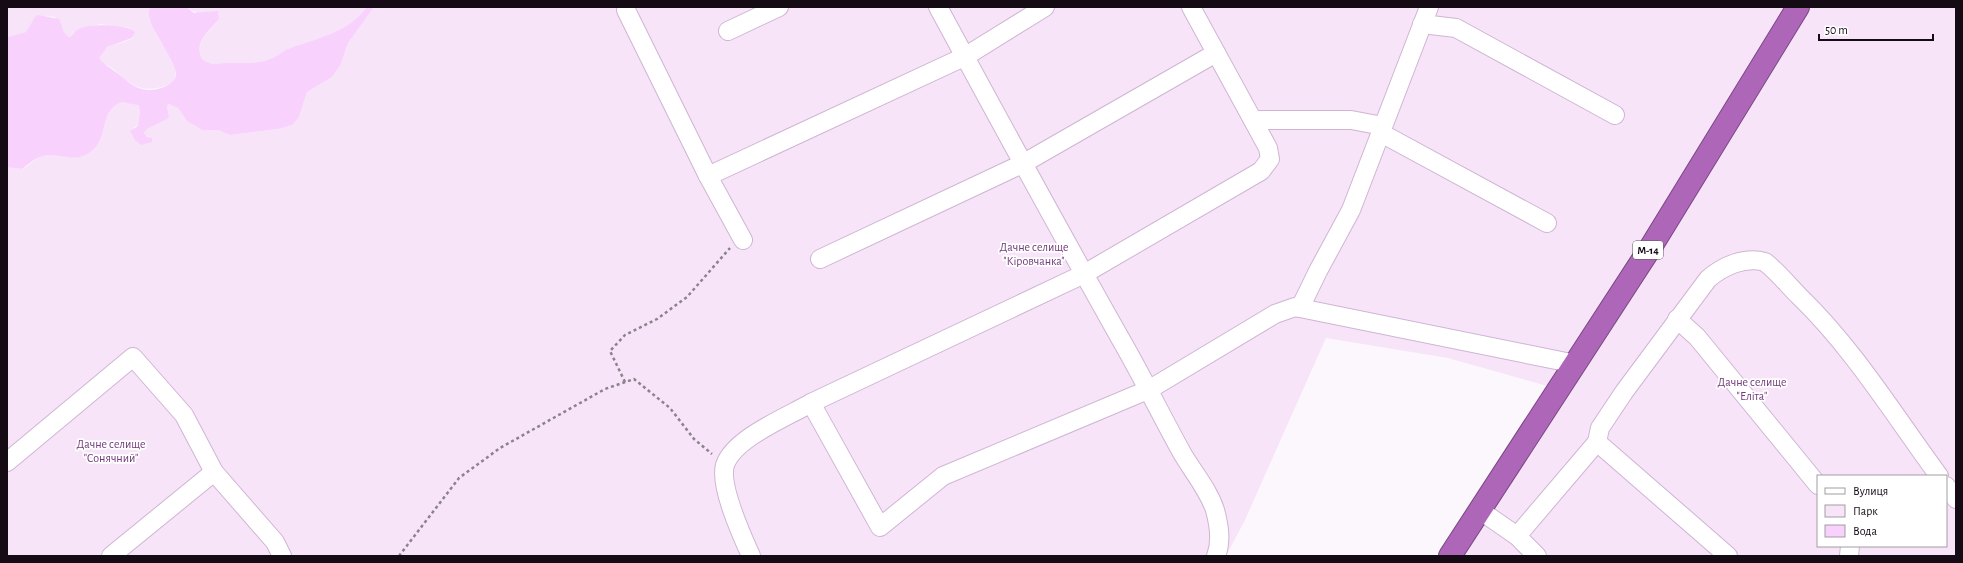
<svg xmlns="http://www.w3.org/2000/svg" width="1963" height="563" viewBox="0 0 1963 563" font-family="'Alegreya Sans',sans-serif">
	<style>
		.green { fill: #f7e4f9; fill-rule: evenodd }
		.water { fill: #f8d1fd }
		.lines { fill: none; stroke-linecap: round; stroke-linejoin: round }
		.minor-casing { stroke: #cfb5d2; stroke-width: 20 }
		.highway-casing { stroke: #784680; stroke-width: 24 }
		.path { stroke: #8a838b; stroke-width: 2.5; stroke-dasharray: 3 3; stroke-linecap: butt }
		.minor { stroke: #fff; stroke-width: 18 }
		.highway { stroke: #ae66b9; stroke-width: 22 }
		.labels { text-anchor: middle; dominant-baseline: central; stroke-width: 3.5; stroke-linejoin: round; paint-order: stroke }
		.shield { fill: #fff; stroke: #5a545b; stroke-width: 1 }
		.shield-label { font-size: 11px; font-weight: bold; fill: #140b15 }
		.park-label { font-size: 12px; fill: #723a7b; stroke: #fff }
	</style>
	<rect width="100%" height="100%" fill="#fcf7fd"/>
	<g class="green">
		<path d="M7,7H151L149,19C153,25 154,32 158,38C164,49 179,62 175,77C174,84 167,85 162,87C138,93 130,83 113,69C108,65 102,63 98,58C103,43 121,45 133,38L130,28L100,24L76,31L69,37L65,35L55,17L43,16L32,22L26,32L7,37Z"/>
		<path d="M186,7H367C348,33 314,39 285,50C269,65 249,63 228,63C218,63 211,66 202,59C193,41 210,32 219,19C210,16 192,13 186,7Z"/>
		<path d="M374,7H1790L1551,387L1448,358L1326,338L1245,520L1226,556H7V167C12,166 18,170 22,169C29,166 35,158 43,156C59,151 77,165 93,150C109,136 99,110 122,102L137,104L140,110L138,126L134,127L132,135L151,137H147L144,133L147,129L167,119L169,117L167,106L169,104L178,108L187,121L202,130H218L230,135L277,129L299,117L307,92L332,77L340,66L348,43Z"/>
		<path d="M1808,7H1956V556H1461ZM1818,476H1946V546H1818Z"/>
	</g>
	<path class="water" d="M151,7H186L194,13L218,11L219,19C210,31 193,41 202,59C211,66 218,63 228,63C249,63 268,65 285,50C314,39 348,33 367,7H374L348,43L340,66L332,77L307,92L299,117L292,125L277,129L238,134L230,135L218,130H202L187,121L178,108L169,104L167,106L169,117L167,119L147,129L144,133L147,137L152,138V142L141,145L135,140L130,131L138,126L140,110L138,105L122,102C99,110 109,136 93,150C75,166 59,151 43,156C35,158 27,165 22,169L7,167V37L26,32L35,17L38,15L59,19C63,25 61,33 69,37C74,35 74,31 79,29C88,23 129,24 135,32L132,38L107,47L99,58C104,65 117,72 125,79C131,85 139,89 147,90C157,91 177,85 176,73C174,55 140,20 151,7Z"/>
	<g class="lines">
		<g class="minor-casing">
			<g id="minor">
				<path d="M938,7C998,118 1058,228 1120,338C1142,376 1161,415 1182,453C1193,472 1208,489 1215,510C1219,525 1222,541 1216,556"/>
				<path d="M626,10L708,176L743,240"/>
				<path d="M1422,24L1456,28L1615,115"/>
				<path d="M728,31L779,7"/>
				<path d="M1253,120H1351L1383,126"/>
				<path d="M1381,133L1547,223"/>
				<path d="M708,176L966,56L1045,7"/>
				<path d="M820,259L1024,163L1216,53"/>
				<path d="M1300,308L1318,271L1351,210L1429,7"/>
				<path d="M1677,319L1697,337L1818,485"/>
				<path d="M811,403L1084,274L1261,171L1270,159L1268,148L1191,7"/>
				<path d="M1597,442L1728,556"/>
				<path d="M7,462L133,357L184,415L214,472L275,542L282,556"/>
				<path d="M1946,486L1956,499"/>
				<path d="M1481,511L1517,536L1537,556"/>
				<path d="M1517,536L1597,442L1600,428L1624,392L1708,279C1723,266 1745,256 1765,262C1778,272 1787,284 1799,296C1854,349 1894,415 1939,476"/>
				<path d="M111,556L214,472"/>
				<path d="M751,556C742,536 719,486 725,465C734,438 787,417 811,403L880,527L943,476L1150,389L1275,314L1295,307L1576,364"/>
				<path d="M1849,556L1850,546"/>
			</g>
		</g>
		<g class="highway-casing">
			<path id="highway" d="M1450,556L1649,250L1798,7"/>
		</g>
		<g class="path">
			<path d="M625,382L610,351L625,335L657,319L687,297L730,248"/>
			<path d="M399,556L459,478L500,448L605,389L634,379L670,408L694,439L712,454"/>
		</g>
		<use href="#minor" class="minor"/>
		<use href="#highway" class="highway"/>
	</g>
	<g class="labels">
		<rect class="shield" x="1633" y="241" width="30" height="18" rx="3"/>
		<g class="shield-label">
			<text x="1648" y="250">М-14</text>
		</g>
		<g class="park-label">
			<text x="1034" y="247">Дачне селище<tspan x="1034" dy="14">"Кіровчанка"</tspan></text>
			<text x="1752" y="382">Дачне селище<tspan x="1752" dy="14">"Еліта"</tspan></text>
			<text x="111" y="444">Дачне селище<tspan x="111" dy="14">"Сонячний"</tspan></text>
		</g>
	</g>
	<rect width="1963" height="563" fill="none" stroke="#140b15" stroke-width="16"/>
	<rect x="1817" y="475" width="130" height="72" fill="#ffffff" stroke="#a19da1"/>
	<rect x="1825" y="488" width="20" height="6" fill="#ffffff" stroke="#a19da1"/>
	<text x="1853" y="495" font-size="12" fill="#140b15">Вулиця</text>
	<rect x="1825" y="505" width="20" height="12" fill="#f7e4f9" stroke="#a19da1"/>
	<text x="1853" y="515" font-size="12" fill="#140b15">Парк</text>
	<rect x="1825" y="525" width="20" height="12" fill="#f8d1fd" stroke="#a19da1"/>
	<text x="1853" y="535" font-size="12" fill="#140b15">Вода</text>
	<path d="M1819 34v6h114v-6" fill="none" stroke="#140b15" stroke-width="2"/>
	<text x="1825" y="34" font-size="12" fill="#140b15" stroke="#ffffff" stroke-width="3" paint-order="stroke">50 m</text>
</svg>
